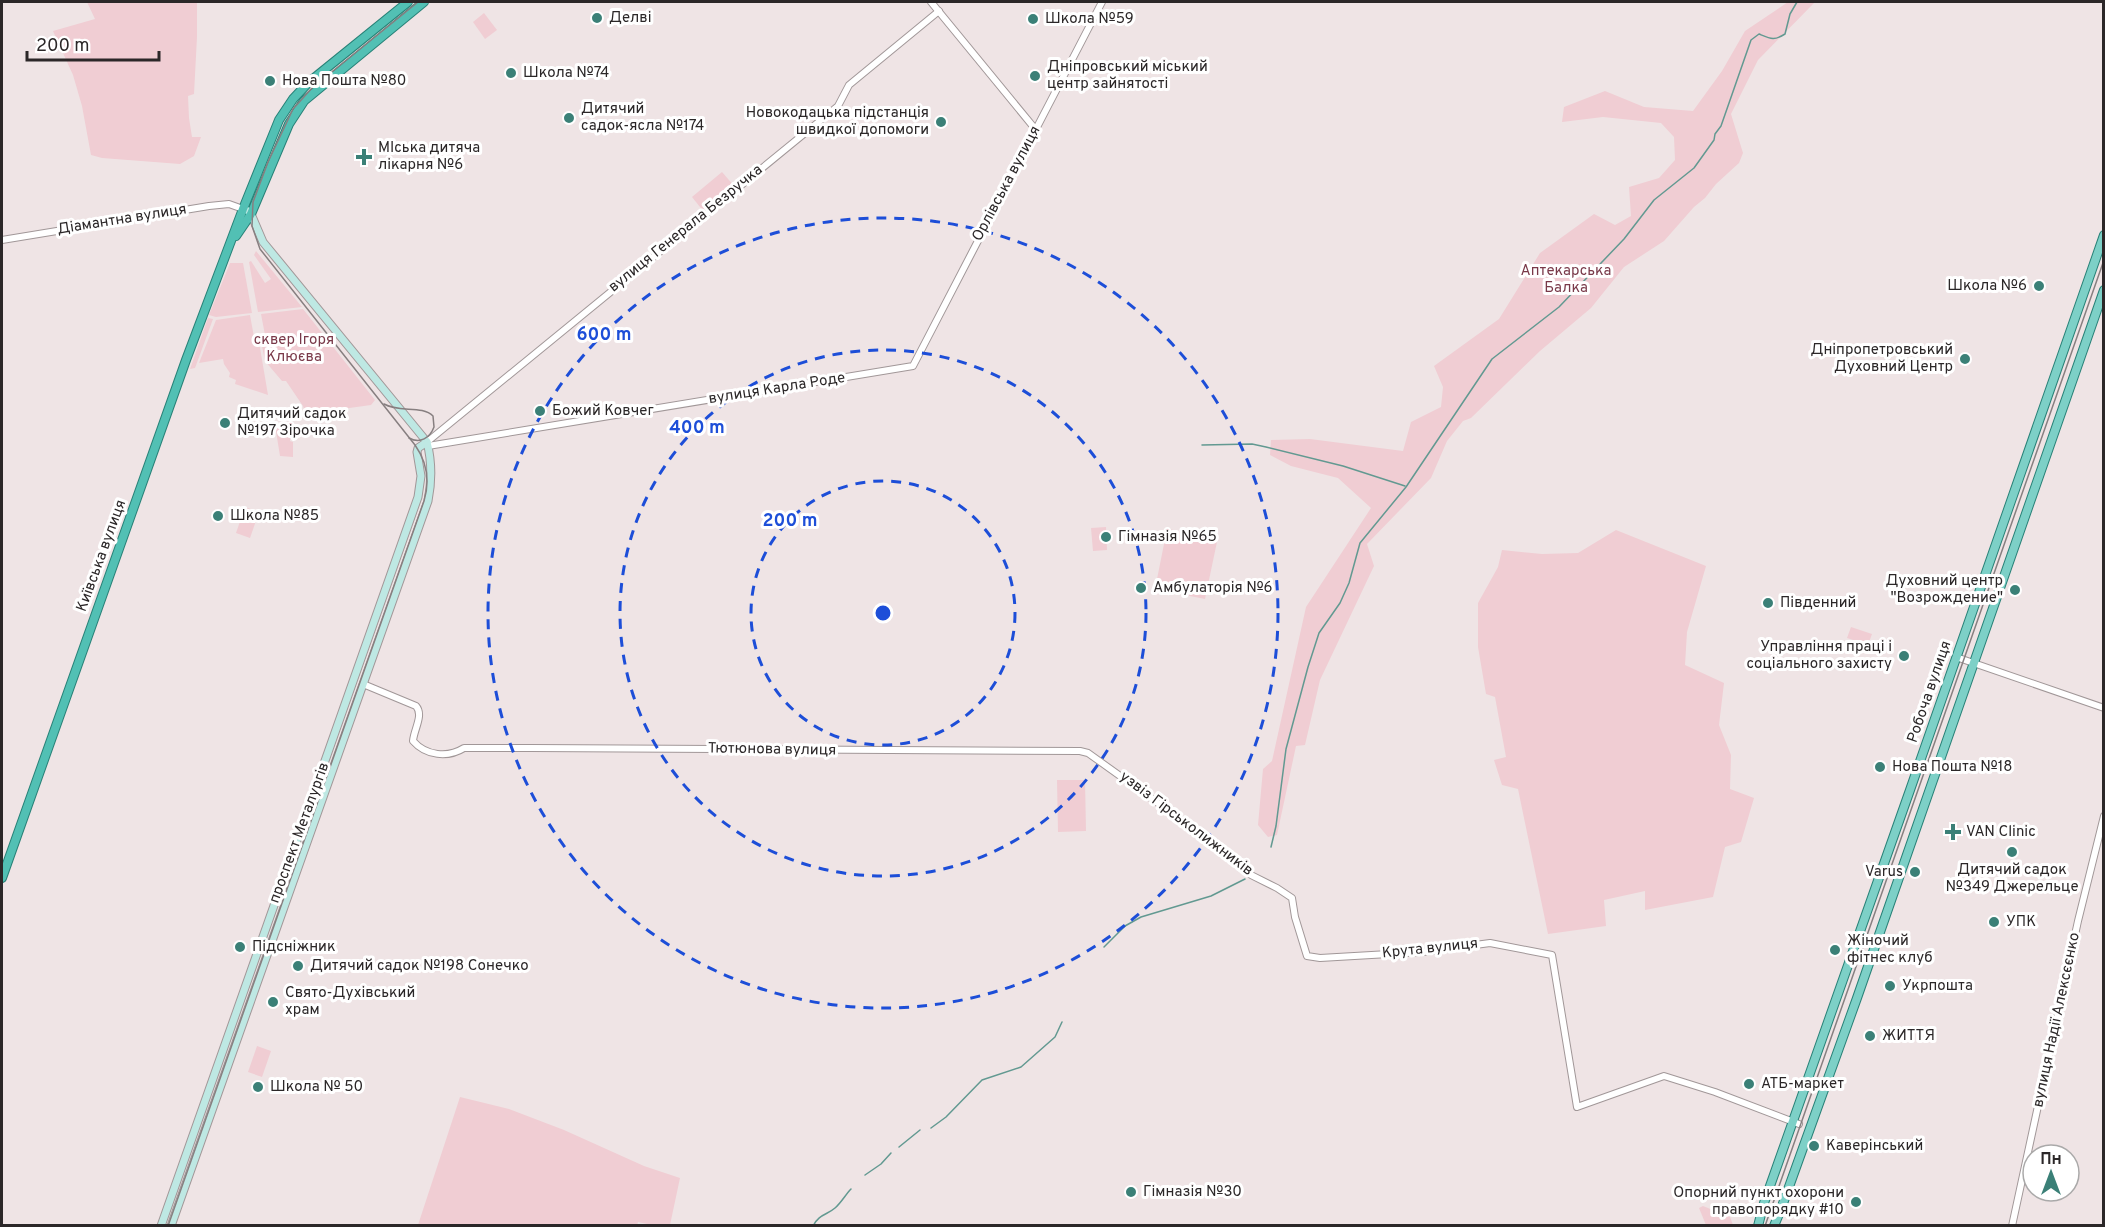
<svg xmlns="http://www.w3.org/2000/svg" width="2105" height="1227" viewBox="0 0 2105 1227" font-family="Overpass,sans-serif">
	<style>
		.green { fill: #f0cdd3 }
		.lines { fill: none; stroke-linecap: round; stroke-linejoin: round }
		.stream { stroke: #629991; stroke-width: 1.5 }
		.tertiary-casing { stroke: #a19798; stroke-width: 8 }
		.secondary-casing { stroke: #a19798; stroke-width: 9 }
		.primary-casing { stroke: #288177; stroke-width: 10 }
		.trunk-casing { stroke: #288177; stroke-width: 10 }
		.tertiary { stroke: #fff; stroke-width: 6 }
		.secondary { stroke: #bee8e3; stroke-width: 7 }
		.primary { stroke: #7dd0c7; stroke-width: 8 }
		.trunk { stroke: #52c0b4; stroke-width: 8 }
		.tram { stroke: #877f80; stroke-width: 1.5 }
		.ring { fill: none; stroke: #1d4ed8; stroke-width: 3; stroke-dasharray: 10 8 }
		.poi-dot { fill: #3b8077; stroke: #fff; stroke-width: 2 }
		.labels { text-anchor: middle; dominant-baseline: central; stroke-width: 6; stroke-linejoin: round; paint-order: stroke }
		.poi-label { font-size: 15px; fill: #2b2728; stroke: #fff; text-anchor: start }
		.street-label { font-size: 15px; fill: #2b2728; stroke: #fff }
		.park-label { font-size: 15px; fill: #793949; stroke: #fff }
		.centre { fill: #1d4ed8; stroke: #fff; stroke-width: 3 }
		.ring-label { font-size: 18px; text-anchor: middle; font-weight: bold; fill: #1d4ed8; stroke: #fff; stroke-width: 6; stroke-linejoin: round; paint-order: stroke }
	</style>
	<rect width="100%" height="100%" fill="#efe4e5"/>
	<g class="green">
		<path d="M87,2H197V37L194,94L188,96L189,118L192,137H201L194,156L180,164L102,158L91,155L82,106L73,75L53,31L95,19Z"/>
		<path d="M1788,2H1815L1758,60L1731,114L1743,153L1739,163L1716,184L1705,198L1694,207L1664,241L1624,267L1591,308L1540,351L1471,418L1463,421L1447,441L1431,478L1367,544L1374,566L1320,680L1305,745L1296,746L1277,835L1268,837L1258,825L1263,769L1272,761L1306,607L1371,508L1338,478L1291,466L1270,455L1271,440L1310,439L1403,451L1411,422L1441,407L1443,387L1434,366L1499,319L1540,253L1594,214L1615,225L1631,216L1629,187L1659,178L1675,160L1674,137L1661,123L1603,117L1562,122L1564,107L1605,91L1644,107L1693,111L1722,71L1745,31Z"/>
		<path d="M484,13L497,30L485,39L473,22Z"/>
		<path d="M722,172L735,187L704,212L692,197Z"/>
		<path d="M256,251L302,307L258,312L249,262L251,261L265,283L271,279L254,255Z"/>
		<path d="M230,263H243L252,313L216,317L209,315Z"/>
		<path d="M303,309L375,400L371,405L306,414L303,406L286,381H282L265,361L261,341L265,335L261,314Z"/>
		<path d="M250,315L254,337L259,342L268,395L235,384L236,380L229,377L230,373L224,364L223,359L199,363L216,320Z"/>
		<path d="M208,318L213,319L195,368L190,369Z"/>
		<path d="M292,422L294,426H290V441L293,442V457L280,456L275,425Z"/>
		<path d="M245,507L259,512L250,538L236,533Z"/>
		<path d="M1106,527L1107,550L1093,551L1091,528Z"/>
		<path d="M1167,529L1218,537L1205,599L1155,589Z"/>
		<path d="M1616,530L1706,566L1687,632L1685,665L1724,683L1719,725L1731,755L1730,789L1754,798L1741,842L1725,847L1713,897L1645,910V891L1604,900L1606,926L1548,934L1518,789L1502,785L1494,760L1506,757L1495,697L1486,694L1478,647V603L1498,567L1502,550L1542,554L1578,553Z"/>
		<path d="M1851,627L1872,634L1868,645L1847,638Z"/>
		<path d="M1057,780H1085L1086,831L1058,832Z"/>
		<path d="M257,1046L271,1051L262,1077L248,1072Z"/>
		<path d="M460,1097L509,1109L564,1130L644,1166L680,1178L670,1225H652L638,1222L637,1226L418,1225Z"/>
		<path d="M1703,1206L1730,1217L1733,1225H1706L1699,1208Z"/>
	</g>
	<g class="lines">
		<g class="stream">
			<path d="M1202,445L1252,444L1266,447L1343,466L1405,486"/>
			<path d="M1271,847L1276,826L1286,749L1308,667L1319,633L1340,603L1349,583L1360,543L1406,487L1492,359L1559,307L1624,239L1654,200L1694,168L1714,140L1715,134L1721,126L1751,40L1759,34C1771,39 1774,41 1785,34L1790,14L1797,2"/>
			<path d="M1104,947L1125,926L1141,917L1211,896L1245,879"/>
			<path d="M931,1128L946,1117L982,1080L1021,1067L1055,1037L1062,1022"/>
			<path d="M899,1147L920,1130"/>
			<path d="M865,1175L881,1164L891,1153"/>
			<path d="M813,1226C819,1214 827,1215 835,1208C841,1203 846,1194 851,1189"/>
		</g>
		<g class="tertiary-casing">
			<g id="tertiary">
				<path d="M931,2L1036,130"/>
				<path d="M2,240L209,206L229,204L243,209"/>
				<path d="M427,442L832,111L838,106L849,85L939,11"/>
				<path d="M428,446L913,366L1102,2"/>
				<path d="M1956,657L2104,708"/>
				<path d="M363,684L416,706C424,715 414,729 413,741C426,756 448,758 464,748H532L1080,751L1088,753L1197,831L1251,875L1277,888L1292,898L1295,917L1307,956L1320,958L1423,952L1490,943L1552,955L1577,1107L1664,1076L1715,1092L1799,1124"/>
				<path d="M2012,1226L2078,921L2104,816"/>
			</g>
		</g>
		<g class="secondary-casing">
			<g id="secondary">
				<path d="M161,1226L418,497L421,476L417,452L418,448L427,442"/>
				<path d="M171,1226L428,501C432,481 432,462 427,442L263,242L251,214L248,211"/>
			</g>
		</g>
		<g class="primary-casing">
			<g id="primary">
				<path d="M1758,1226L1764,1203L1910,790L2104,235"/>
				<path d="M1774,1226L1781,1209L1857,998L2104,290"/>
			</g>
		</g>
		<g class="trunk-casing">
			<g id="trunk">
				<path d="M236,236L251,214L289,124L304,101L424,2"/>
				<path d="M2,878L186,360L243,209L279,120L293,99L308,83L408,2"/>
			</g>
		</g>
		<use href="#tertiary" class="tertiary"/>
		<use href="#secondary" class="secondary"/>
		<use href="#primary" class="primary"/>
		<use href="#trunk" class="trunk"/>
		<g class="tram">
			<path d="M384,404C399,413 422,405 433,416L434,427C430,438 420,444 409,438"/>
			<path d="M168,1226L424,501C430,481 427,462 415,445L260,249L252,226L253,202L268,162L293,109L312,88L418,2"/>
			<path d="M1765,1226L2104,260"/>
		</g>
	</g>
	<g class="ring">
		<circle cx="883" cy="613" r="132"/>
		<circle cx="883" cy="613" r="263"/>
		<circle cx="883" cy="613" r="395"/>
	</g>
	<g class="poi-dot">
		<circle cx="597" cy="18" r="6"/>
		<circle cx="1033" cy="19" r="6"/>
		<circle cx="511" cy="73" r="6"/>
		<circle cx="1035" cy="76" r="6"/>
		<circle cx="270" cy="81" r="6"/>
		<circle cx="569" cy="118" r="6"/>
		<circle cx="941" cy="122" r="6"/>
		<path d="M361 148h6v6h6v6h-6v6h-6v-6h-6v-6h6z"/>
		<circle cx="2039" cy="286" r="6"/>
		<circle cx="1965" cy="359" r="6"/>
		<circle cx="540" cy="411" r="6"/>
		<circle cx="225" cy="423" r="6"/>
		<circle cx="218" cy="516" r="6"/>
		<circle cx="1106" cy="537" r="6"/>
		<circle cx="1141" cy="588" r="6"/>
		<circle cx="2015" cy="590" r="6"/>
		<circle cx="1768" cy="603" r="6"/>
		<circle cx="1904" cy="656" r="6"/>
		<circle cx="1880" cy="767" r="6"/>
		<path d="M1950 823h6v6h6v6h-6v6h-6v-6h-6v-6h6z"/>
		<circle cx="2012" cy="852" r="6"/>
		<circle cx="1915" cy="872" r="6"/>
		<circle cx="1994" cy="922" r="6"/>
		<circle cx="240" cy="947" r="6"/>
		<circle cx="1835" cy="950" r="6"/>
		<circle cx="298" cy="966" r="6"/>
		<circle cx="1890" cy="986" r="6"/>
		<circle cx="273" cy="1002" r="6"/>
		<circle cx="1870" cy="1036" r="6"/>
		<circle cx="1749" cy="1084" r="6"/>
		<circle cx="258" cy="1087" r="6"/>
		<circle cx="1814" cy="1146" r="6"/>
		<circle cx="1131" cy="1192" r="6"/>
		<circle cx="1856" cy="1202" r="6"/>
	</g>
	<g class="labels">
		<g class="poi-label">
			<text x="609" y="18">Делві</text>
			<text x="1045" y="19">Школа №59</text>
			<text x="1047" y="67">Дніпровський міський<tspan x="1047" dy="17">центр зайнятості</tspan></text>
			<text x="523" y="73">Школа №74</text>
			<text x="282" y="81">Нова Пошта №80</text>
			<text x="581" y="109">Дитячий<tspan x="581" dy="17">садок-ясла №174</tspan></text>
			<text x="929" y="113" text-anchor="end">Новокодацька підстанція<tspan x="929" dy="17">швидкої допомоги</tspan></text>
			<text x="378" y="148">МІська дитяча<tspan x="378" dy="17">лікарня №6</tspan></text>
			<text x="2027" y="286" text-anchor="end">Школа №6</text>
			<text x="1953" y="350" text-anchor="end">Дніпропетровський<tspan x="1953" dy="17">Духовний Центр</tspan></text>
			<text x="552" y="411">Божий Ковчег</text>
			<text x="237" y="414">Дитячий садок<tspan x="237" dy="17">№197 Зірочка</tspan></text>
			<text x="230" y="516">Школа №85</text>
			<text x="1118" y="537">Гімназія №65</text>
			<text x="2003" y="581" text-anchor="end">Духовний центр<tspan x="2003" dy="17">"Возрождение"</tspan></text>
			<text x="1153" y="588">Амбулаторія №6</text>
			<text x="1780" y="603">Південний</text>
			<text x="1892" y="647" text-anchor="end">Управління праці і<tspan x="1892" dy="17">соціального захисту</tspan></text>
			<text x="1892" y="767">Нова Пошта №18</text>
			<text x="1966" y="832">VAN Clinic</text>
			<text x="2012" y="870" text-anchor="middle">Дитячий садок<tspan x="2012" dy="17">№349 Джерельце</tspan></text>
			<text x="1903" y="872" text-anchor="end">Varus</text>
			<text x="2006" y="922">УПК</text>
			<text x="1847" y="941">Жіночий<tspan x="1847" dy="17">фітнес клуб</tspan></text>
			<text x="252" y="947">Підсніжник</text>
			<text x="310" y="966">Дитячий садок №198 Сонечко</text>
			<text x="1902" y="986">Укрпошта</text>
			<text x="285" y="993">Свято-Духівський<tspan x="285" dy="17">храм</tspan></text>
			<text x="1882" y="1036">ЖИТТЯ</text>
			<text x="1761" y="1084">АТБ-маркет</text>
			<text x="270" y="1087">Школа № 50</text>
			<text x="1826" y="1146">Каверінський</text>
			<text x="1143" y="1192">Гімназія №30</text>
			<text x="1844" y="1193" text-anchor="end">Опорний пункт охорони<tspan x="1844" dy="17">правопорядку #10</tspan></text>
		</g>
		<g class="street-label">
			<text transform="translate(1007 184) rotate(-62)">Орлівська вулиця</text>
			<text transform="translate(122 220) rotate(-9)">Діамантна вулиця</text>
			<text transform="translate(686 229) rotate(-39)">вулиця Генерала Безручка</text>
			<text transform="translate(777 389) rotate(-9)">вулиця Карла Роде</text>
			<text transform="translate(102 556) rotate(-70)">Київська вулиця</text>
			<text transform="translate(1930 692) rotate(-71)">Робоча вулиця</text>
			<text transform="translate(772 750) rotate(1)">Тютюнова вулиця</text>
			<text transform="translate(1186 824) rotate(37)">узвіз Гірськолижників</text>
			<text transform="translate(300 833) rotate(-70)">проспект Металургів</text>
			<text transform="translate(1430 949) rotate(-6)">Крута вулиця</text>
			<text transform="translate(2057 1020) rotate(-78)">вулиця Надії Алексєєнко</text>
		</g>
		<g class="park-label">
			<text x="1566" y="271">Аптекарська<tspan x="1566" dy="17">Балка</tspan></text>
			<text x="294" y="340">сквер Ігоря<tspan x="294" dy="17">Клюєва</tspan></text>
		</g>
	</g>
	<circle cx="883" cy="613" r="9" class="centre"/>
	<g class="ring-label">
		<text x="604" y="340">600 m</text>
		<text x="697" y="433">400 m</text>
		<text x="790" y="526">200 m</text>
	</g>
	<rect width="2105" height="1227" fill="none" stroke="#2b2728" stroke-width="6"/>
	<g transform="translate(2051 1173)"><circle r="28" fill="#ffffff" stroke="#aaa9a9" stroke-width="1.5"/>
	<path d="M0-4.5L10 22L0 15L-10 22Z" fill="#3b8077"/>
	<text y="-9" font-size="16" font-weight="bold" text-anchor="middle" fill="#2b2728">Пн</text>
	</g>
	<path d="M27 51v9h132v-9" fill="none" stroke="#2b2728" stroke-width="3"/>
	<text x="36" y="51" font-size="18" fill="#2b2728" stroke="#ffffff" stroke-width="4.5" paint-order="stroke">200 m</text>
</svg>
